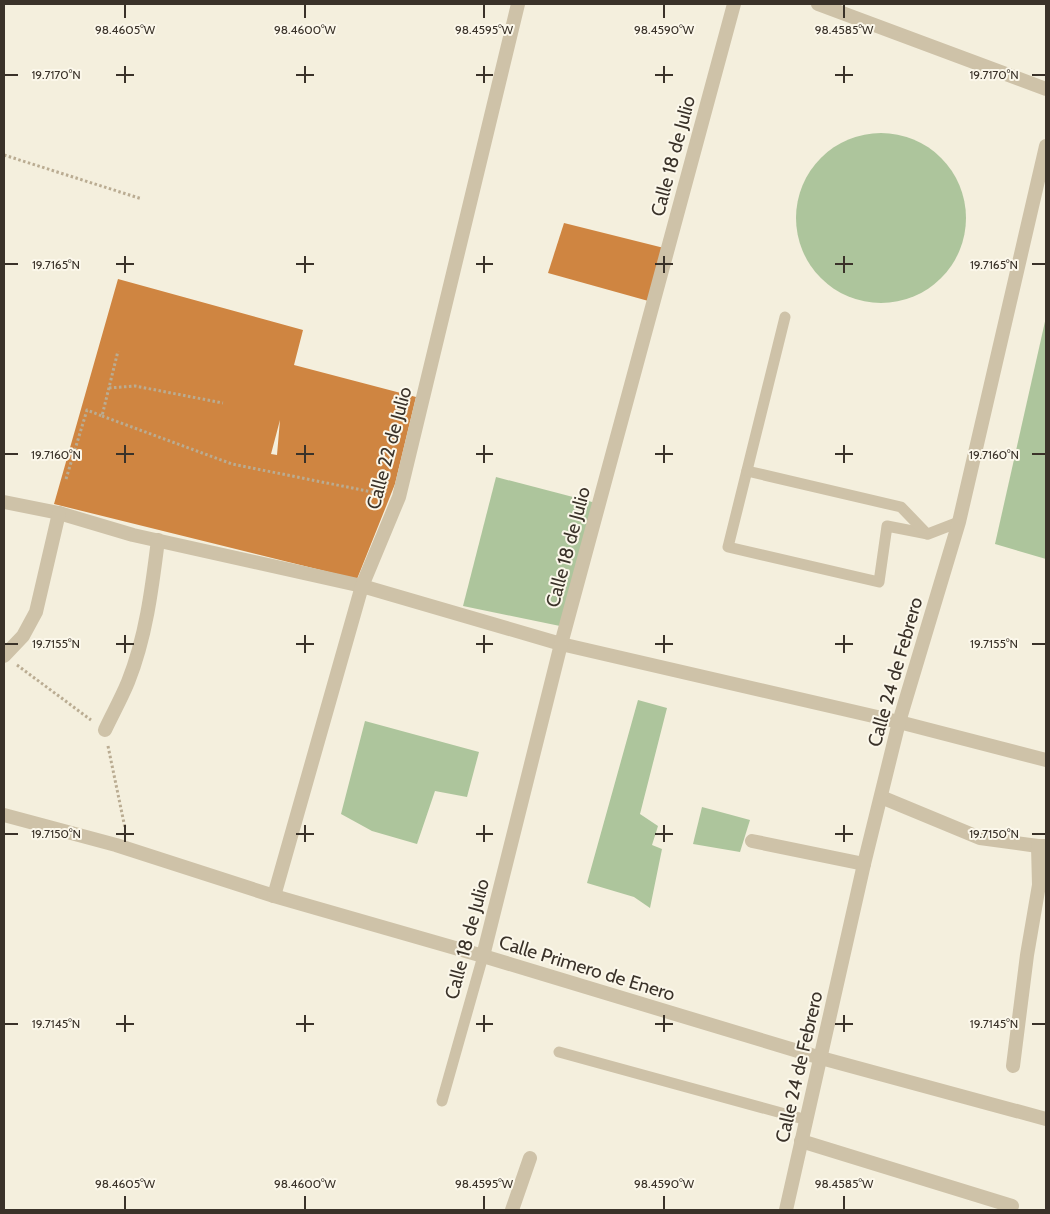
<svg xmlns="http://www.w3.org/2000/svg" width="1050" height="1214" viewBox="0 0 1050 1214" font-family="Cabin,sans-serif">
	<style>
		.green { fill: #adc59c }
		.building { fill: #cf8541; fill-rule: evenodd }
		.lines { fill: none; stroke-linecap: round; stroke-linejoin: round }
		.path { stroke: #baac92; stroke-width: 3; stroke-dasharray: 2.5 2.5; stroke-linecap: butt }
		.service { stroke: #cec2a8; stroke-width: 11 }
		.minor { stroke: #cec2a8; stroke-width: 14 }
		.ticks { fill: none; stroke: #3a3229; stroke-width: 2 }
		.labels { text-anchor: middle; dominant-baseline: central; stroke-width: 4; stroke-linejoin: round; paint-order: stroke }
		.street-label { font-size: 19px; fill: #3a3229; stroke: #fbf7ea }
		.ticks-label { font-size: 12px; text-anchor: middle; fill: #3a3229; stroke: #fbf7ea; stroke-width: 4; stroke-linejoin: round; paint-order: stroke }
	</style>
	<rect width="100%" height="100%" fill="#f4efdd"/>
	<g class="green">
		<circle cx="881" cy="218" r="85"/>
		<path d="M1046,317V559L995,544Z"/>
		<path d="M496,477L596,503L560,626L463,606Z"/>
		<path d="M638,700L667,708L640,814L658,826L652,845L662,849L650,908L634,897L587,883Z"/>
		<path d="M365,721L479,752L467,797L435,791L417,844L372,831L341,814Z"/>
		<path d="M702,807L750,820L740,852L693,844Z"/>
	</g>
	<g class="building">
		<path d="M564,223L664,248L652,302L548,273Z"/>
		<path d="M118,279L303,330L294,365L416,397L395,484L357,579L54,504ZM280,420L277,455L271,454Z"/>
	</g>
	<g class="lines">
		<g class="path">
			<path d="M4,155L142,199"/>
			<path d="M109,388L135,386L223,403"/>
			<path d="M102,416L232,464L382,494"/>
			<path d="M66,479L87,410L102,416L118,351"/>
			<path d="M17,665L91,720"/>
			<path d="M108,746L125,828"/>
		</g>
		<g class="service">
			<path d="M785,317L728,547L879,582L887,526L928,534L959,522"/>
			<path d="M747,471L901,507L927,534"/>
			<path d="M559,1052L807,1120"/>
			<path d="M442,1101L483,956"/>
		</g>
		<g class="minor">
			<path d="M818,4L1046,89"/>
			<path d="M4,502L59,513L133,535L362,586L561,644L899,722L1046,760"/>
			<path d="M4,656L23,636L36,612L59,513"/>
			<path d="M105,730C112,715 121,699 128,682C146,637 152,588 158,540"/>
			<path d="M881,797L980,838L1038,846H1046"/>
			<path d="M4,815L116,845L274,896L483,956L821,1058L1046,1119"/>
			<path d="M752,841L864,864"/>
			<path d="M274,896L362,586L399,497L518,4"/>
			<path d="M483,956L561,644L734,4"/>
			<path d="M1013,1066L1027,955L1039,885L1038,846"/>
			<path d="M801,1141L1012,1206"/>
			<path d="M512,1210L530,1158"/>
			<path d="M786,1210L864,864L899,722L959,522L1046,146"/>
		</g>
	</g>
	<path class="ticks" d="M125,5V18M305,5V18M484,5V18M664,5V18M844,5V18M125,66V83M305,66V83M484,66V83M664,66V83M844,66V83M5,75H18M116,75H134M296,75H314M476,75H493M655,75H673M835,75H853M1032,75H1045M125,256V273M305,256V273M484,256V273M664,256V273M844,256V273M5,264H18M116,264H134M296,264H314M476,264H493M655,264H673M835,264H853M1032,264H1045M125,445V463M305,445V463M484,445V463M664,445V463M844,445V463M5,454H18M116,454H134M296,454H314M476,454H493M655,454H673M835,454H853M1032,454H1045M125,635V653M305,635V653M484,635V653M664,635V653M844,635V653M5,644H18M116,644H134M296,644H314M476,644H493M655,644H673M835,644H853M1032,644H1045M125,825V842M305,825V842M484,825V842M664,825V842M844,825V842M5,834H18M116,834H134M296,834H314M476,834H493M655,834H673M835,834H853M1032,834H1045M125,1015V1032M305,1015V1032M484,1015V1032M664,1015V1032M844,1015V1032M5,1024H18M116,1024H134M296,1024H314M476,1024H493M655,1024H673M835,1024H853M1032,1024H1045M125,1196V1209M305,1196V1209M484,1196V1209M664,1196V1209M844,1196V1209"/>
	<g class="labels">
		<g class="street-label">
			<text transform="translate(673 156) rotate(-75)">Calle 18 de Julio</text>
			<text transform="translate(389 448) rotate(-75)">Calle 22 de Julio</text>
			<text transform="translate(568 547) rotate(-75)">Calle 18 de Julio</text>
			<text transform="translate(895 672) rotate(-74)">Calle 24 de Febrero</text>
			<text transform="translate(467 939) rotate(-75)">Calle 18 de Julio</text>
			<text transform="translate(587 968) rotate(17)">Calle Primero de Enero</text>
			<text transform="translate(799 1067) rotate(-77)">Calle 24 de Febrero</text>
		</g>
	</g>
	<g class="ticks-label">
		<text x="125" y="34">98.4605°W</text>
		<text x="305" y="34">98.4600°W</text>
		<text x="484" y="34">98.4595°W</text>
		<text x="664" y="34">98.4590°W</text>
		<text x="844" y="34">98.4585°W</text>
		<text x="56" y="79">19.7170°N</text>
		<text x="994" y="79">19.7170°N</text>
		<text x="56" y="269">19.7165°N</text>
		<text x="994" y="269">19.7165°N</text>
		<text x="56" y="459">19.7160°N</text>
		<text x="994" y="459">19.7160°N</text>
		<text x="56" y="648">19.7155°N</text>
		<text x="994" y="648">19.7155°N</text>
		<text x="56" y="838">19.7150°N</text>
		<text x="994" y="838">19.7150°N</text>
		<text x="56" y="1028">19.7145°N</text>
		<text x="994" y="1028">19.7145°N</text>
		<text x="125" y="1188">98.4605°W</text>
		<text x="305" y="1188">98.4600°W</text>
		<text x="484" y="1188">98.4595°W</text>
		<text x="664" y="1188">98.4590°W</text>
		<text x="844" y="1188">98.4585°W</text>
	</g>
	<rect width="1050" height="1214" fill="none" stroke="#3a3229" stroke-width="10"/>
</svg>
